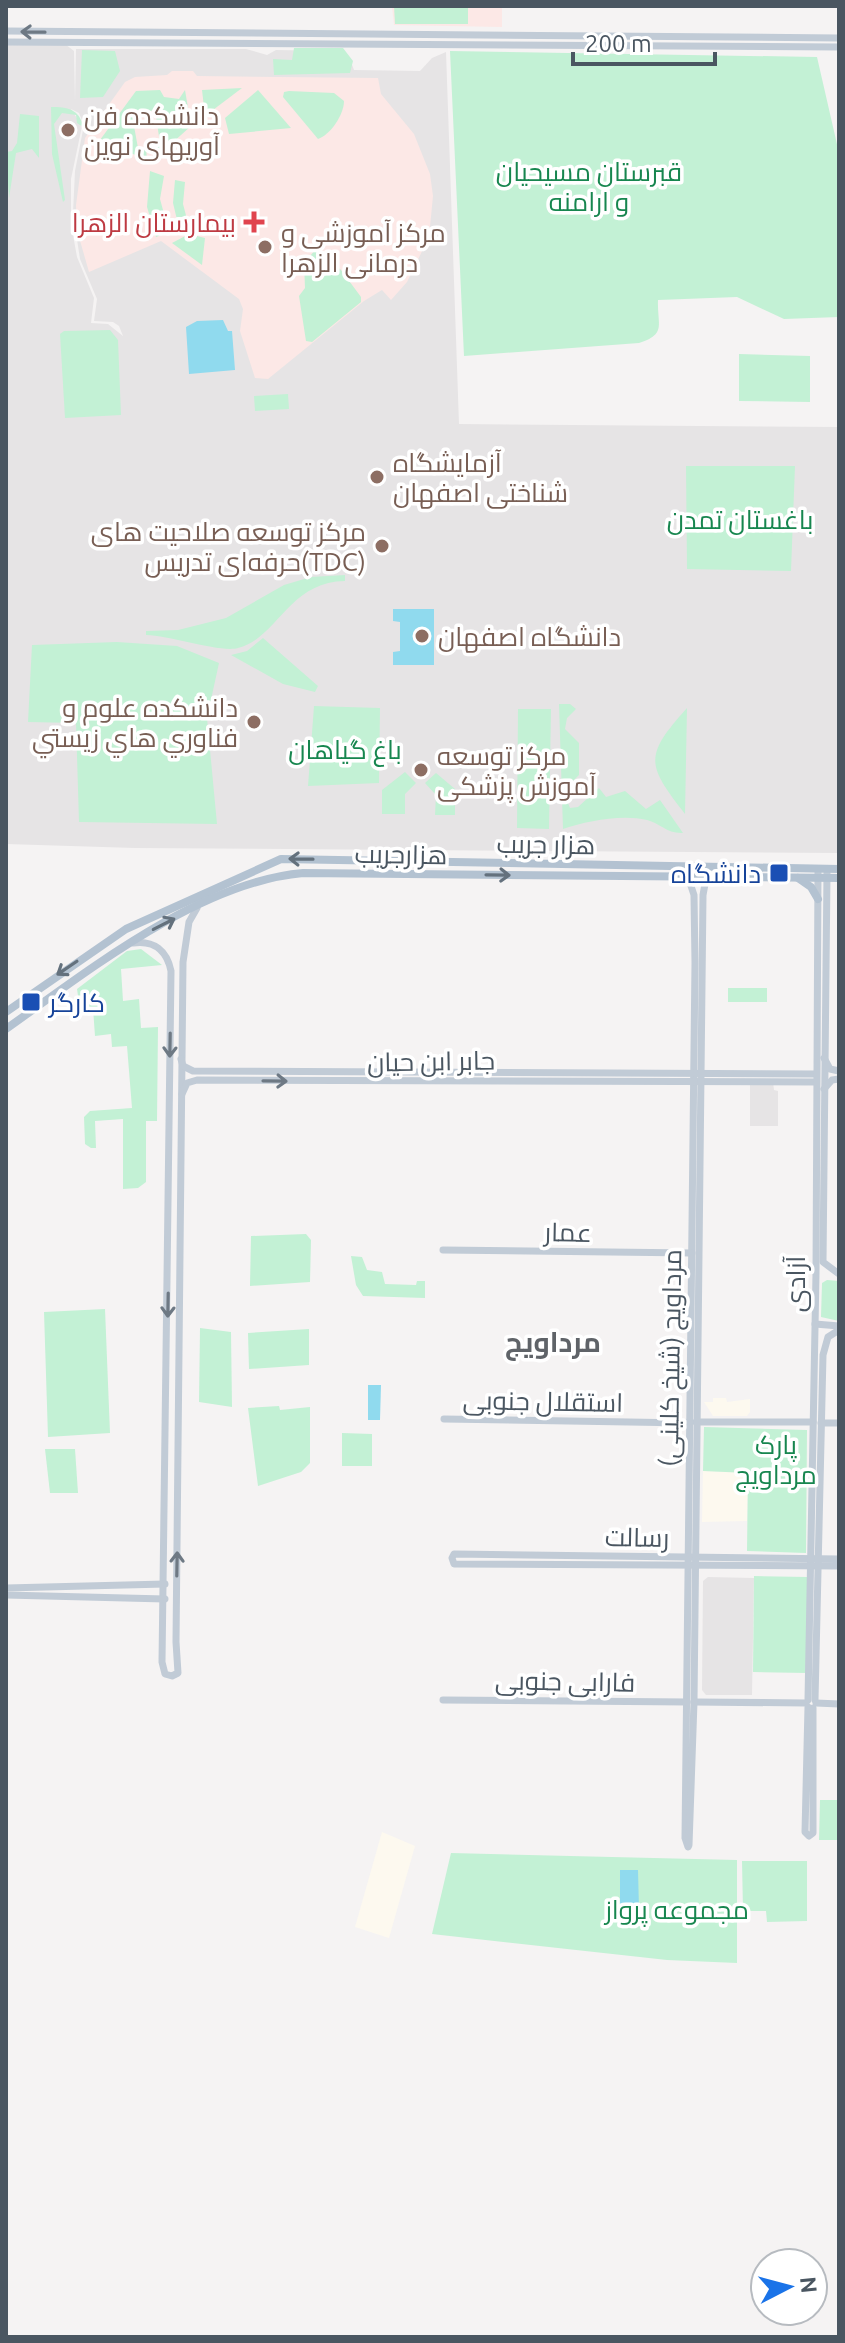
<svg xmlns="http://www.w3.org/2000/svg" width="845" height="2343" viewBox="0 0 845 2343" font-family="Ubuntu,Cairo,sans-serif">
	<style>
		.commercial { fill: #fdf9ef }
		.education { fill: #e6e4e5; fill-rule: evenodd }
		.medical { fill: #fce8e6 }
		.green { fill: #c3f1d5 }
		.water { fill: #90daee }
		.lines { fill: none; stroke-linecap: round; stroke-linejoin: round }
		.secondary { stroke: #c1cbd6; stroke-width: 7 }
		.primary { stroke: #b3c2d1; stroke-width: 8 }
		.oneway { stroke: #6e7984 }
		.oneway2 { stroke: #64717d }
		.education-dot { fill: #8d6e63; stroke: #fff; stroke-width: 3 }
		.health-dot { fill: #e0444e; stroke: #fff; stroke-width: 3 }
		.transit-dot { fill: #1a4fb4; stroke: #fff; stroke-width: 3 }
		.labels { text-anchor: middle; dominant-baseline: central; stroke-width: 7; stroke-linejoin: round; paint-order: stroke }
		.education-label { font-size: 26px; fill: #785e54; stroke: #fff; text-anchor: start }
		.park-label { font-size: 26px; fill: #17864f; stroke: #fff }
		.health-label { font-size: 26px; fill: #be3a42; stroke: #fff; text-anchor: end }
		.street-label { font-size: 26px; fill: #4a5661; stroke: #fff }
		.transit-label { font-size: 26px; fill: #164399; stroke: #fff; text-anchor: end }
		.neighbourhood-label { font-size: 28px; font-weight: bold; fill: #5f6368; stroke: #fff }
	</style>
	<rect width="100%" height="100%" fill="#f5f3f3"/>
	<g class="commercial">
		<path d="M713,1398H726L727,1402L750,1399V1412L747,1416H713L704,1402H713Z"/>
		<path d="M703,1471L748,1472L747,1521L702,1522Z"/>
		<path d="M382,1832L415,1846L389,1938L355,1927Z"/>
	</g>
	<g class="education">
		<path d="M6,43L65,44L74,51L75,101L76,49H246L267,55L276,50L334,51L351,62L354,70L420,71L432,58L446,52L459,424L839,427V853L135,848L6,844ZM71,109L79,113L84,125L75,171L73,213L80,259L97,299L94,321L113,322L119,326L123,336L108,324L91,323L94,298L77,257L71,224V179L82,126Z"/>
		<path d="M750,1082H773L774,1090L778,1091V1126H750Z"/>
		<path d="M708,1577L754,1578L752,1695H706L702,1690L703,1581Z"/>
	</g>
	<g class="medical">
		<path d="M392,6H502V27L394,25Z"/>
		<path d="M172,71H193L197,76L378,78L381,94L414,134L430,174L433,196L429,237L407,282L391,300L382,290L364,301L268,379L255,378L240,331L243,309L239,299L161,241L89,272L77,230L76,205L85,138L125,82L135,77L167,75Z"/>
	</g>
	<g class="green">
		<path d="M394,6H468V24H395Z"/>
		<path d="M294,48H343L353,61L350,73L274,75L273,59L292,60Z"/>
		<path d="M82,50L115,51L120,71L103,97L80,98Z"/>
		<path d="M450,51L817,57L839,153V317L784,319L737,297L658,300C657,325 667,334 639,343L464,356Z"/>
		<path d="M242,88L205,116L202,90Z"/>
		<path d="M160,90L164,97L179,99L185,90L191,126L161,153L156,156L154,147L160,143L155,110L132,115L138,148H146L147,160L100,140L136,91Z"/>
		<path d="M258,90L291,128L229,134L225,118Z"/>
		<path d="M289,91L334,93L344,101C344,115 330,135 318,139L283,97L284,92Z"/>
		<path d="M51,107C67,107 80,109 83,127L77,123L76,115L62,113L54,124L65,200L63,202L52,154Z"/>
		<path d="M20,114L39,116V158L32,149L16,153L9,198L6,152L12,151L17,143Z"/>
		<path d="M150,171L164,176L160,199L169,232L156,237L147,207Z"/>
		<path d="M175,180L185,182L183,204L188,223L179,228L173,203Z"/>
		<path d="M189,234L205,238L202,265L172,243Z"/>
		<path d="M317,248L341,270L361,297V302L312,342L306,341L299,296L305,288L304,263Z"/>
		<path d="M110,330L118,340L121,415L65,418L60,334L64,331Z"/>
		<path d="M739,354L810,356V402L739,401Z"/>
		<path d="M288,394L289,409L255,411L254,396Z"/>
		<path d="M686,466H795L791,571L687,569Z"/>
		<path d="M345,575V581C288,582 278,638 238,648C221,653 172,636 146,635V631L178,630L226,618L284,585L311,577Z"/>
		<path d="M263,638L318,686L315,692L283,684L231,655L247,651Z"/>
		<path d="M117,642L177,646L219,663L207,718L217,824L79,822L76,723L28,722L32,645Z"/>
		<path d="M559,704H570L576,709L567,718L565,729L579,743V775L563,791L570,808L578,807L599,788L606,797L625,791L646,809L660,800L683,833C667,834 660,823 647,820C621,814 587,821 563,829Z"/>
		<path d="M314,706L380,708L379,783L308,786Z"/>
		<path d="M687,708L685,814C646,764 644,756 687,708Z"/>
		<path d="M518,709H551L549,829L517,828Z"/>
		<path d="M405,772L416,783L405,794V814H382V790Z"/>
		<path d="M436,773L455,789V815H435L436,795L425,783Z"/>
		<path d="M141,949L162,965L121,969L123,1001L139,999L141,1028L158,1027L157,1121H146V1182L138,1188L123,1189V1119L95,1121L96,1148H91L85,1144L84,1117L90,1111L132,1108L127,1046L112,1047L111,1034L95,1036L93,1008L80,1009L77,989L127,951Z"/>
		<rect x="728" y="988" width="39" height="14"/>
		<path d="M306,1234L311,1240L310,1282L250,1286L251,1236Z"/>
		<path d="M351,1256L362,1257L367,1270L382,1272L385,1284L416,1285L417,1281H425V1298L363,1296L356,1285Z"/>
		<path d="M827,1280L839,1281V1321L821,1317L822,1283Z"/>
		<path d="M105,1309L110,1433L48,1437L44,1312Z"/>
		<path d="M200,1328L231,1332L232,1407L199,1402Z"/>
		<path d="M309,1329V1365L249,1369L248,1333Z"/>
		<path d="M279,1406L280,1410L310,1407V1463L301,1472L258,1486L248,1408Z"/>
		<path d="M704,1427L807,1430L806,1553L747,1551L748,1473L703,1471Z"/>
		<path d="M342,1433L372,1434V1466H342Z"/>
		<path d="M45,1449H75L78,1493H50Z"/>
		<path d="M754,1576L808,1577L807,1673L753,1672Z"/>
		<path d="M820,1800H838L839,1840H819Z"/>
		<path d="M451,1853L737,1860V1963L667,1960L432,1934Z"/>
		<path d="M742,1861H807V1921L767,1922L766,1911H743Z"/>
	</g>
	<g class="water">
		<path d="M223,320L228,331H232L235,370L189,374L186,327L197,321Z"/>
		<path d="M393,609H434V665H393V652L400,651V622L393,621Z"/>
		<path d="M368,1385H381L380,1420H368Z"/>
		<path d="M620,1870H638L639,1909H620Z"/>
	</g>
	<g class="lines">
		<g class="secondary">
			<path d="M6,31L839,38"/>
			<path d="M6,42L839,47"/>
			<path d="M827,873L823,1262L839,1274"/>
			<path d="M681,877L690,883L694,895L695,963L685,1838L688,1847"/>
			<path d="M133,943C154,940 167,951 171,971L162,1662L165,1674L172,1676L178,1673L176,1642L183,962L189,922L197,908"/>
			<path d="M824,1058L830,1069L839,1071"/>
			<path d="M181,1059L183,1066L193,1071L816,1074"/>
			<path d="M824,1089L832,1080L839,1079"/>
			<path d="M182,1094L187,1083L197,1080L816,1082"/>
			<path d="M443,1250L692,1253"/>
			<path d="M815,1324L839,1326"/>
			<path d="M444,1419L689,1423"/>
			<path d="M696,1422H813"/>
			<path d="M821,1423H839"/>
			<path d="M839,1559L454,1554L452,1558L454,1564L839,1566"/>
			<path d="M6,1588L165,1584"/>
			<path d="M6,1595L165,1599"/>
			<path d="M443,1700L687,1702"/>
			<path d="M808,1700L816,1274L818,869"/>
			<path d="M815,1700L823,1355L828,1337L839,1330"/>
			<path d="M694,1702L806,1703"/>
			<path d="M816,1703L839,1704"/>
			<path d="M808,1707L805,1832L809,1836L813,1833V1708"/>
			<path d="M689,1845L694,1702L703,895L705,884L712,877"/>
		</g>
		<g class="primary">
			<path d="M798,878L811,887L818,899"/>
			<path d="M6,1012L126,929L281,859L839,869"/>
			<path d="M6,1029C89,970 200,882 303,873L839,878"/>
		</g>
	</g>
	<defs><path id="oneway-shaft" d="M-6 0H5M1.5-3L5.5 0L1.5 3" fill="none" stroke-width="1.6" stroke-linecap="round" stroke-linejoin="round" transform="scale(2)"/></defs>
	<g class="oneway">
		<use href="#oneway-shaft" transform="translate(33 32) rotate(-179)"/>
		<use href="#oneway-shaft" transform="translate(170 1045) rotate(91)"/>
		<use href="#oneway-shaft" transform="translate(275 1081) rotate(1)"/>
		<use href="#oneway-shaft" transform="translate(168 1305) rotate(91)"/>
		<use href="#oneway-shaft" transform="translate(177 1564) rotate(-89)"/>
	</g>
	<g class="oneway2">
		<use href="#oneway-shaft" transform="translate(301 859) rotate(-179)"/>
		<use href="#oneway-shaft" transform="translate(498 875) rotate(1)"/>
		<use href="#oneway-shaft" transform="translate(164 924) rotate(-27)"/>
		<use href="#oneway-shaft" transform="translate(67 968) rotate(146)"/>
	</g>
	<g class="education-dot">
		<circle cx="68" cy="130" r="8"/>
		<circle cx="265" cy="247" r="8"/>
		<circle cx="377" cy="477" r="8"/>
		<circle cx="382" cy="546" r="8"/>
		<circle cx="422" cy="636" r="8"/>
		<circle cx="254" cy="722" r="8"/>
		<circle cx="421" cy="770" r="8"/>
	</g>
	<path class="health-dot" d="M250 210h8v8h8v8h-8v8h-8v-8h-8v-8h8z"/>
	<g class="transit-dot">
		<rect x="769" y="863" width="20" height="20" rx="4"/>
		<rect x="21" y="992" width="20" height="20" rx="4"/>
	</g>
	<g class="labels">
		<g class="education-label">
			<text x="84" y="115">دانشکده فن<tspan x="84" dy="30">آوریهای نوین</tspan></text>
			<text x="281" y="232">مرکز آموزشی و<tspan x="281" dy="30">درمانی الزهرا</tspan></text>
			<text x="393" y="462">آزمایشگاه<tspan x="393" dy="30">شناختی اصفهان</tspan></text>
			<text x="366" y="531" text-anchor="end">مرکز توسعه صلاحیت های<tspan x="366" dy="30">حرفه‌ای تدریس(TDC)</tspan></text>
			<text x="438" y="636">دانشگاه اصفهان</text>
			<text x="238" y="707" text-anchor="end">دانشکده علوم و<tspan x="238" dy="30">فناوري هاي زيستي</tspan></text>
			<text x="437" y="755">مرکز توسعه<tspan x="437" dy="30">آموزش پزشکی</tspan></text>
		</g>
		<g class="park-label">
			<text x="589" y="171">قبرستان مسیحیان<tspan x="589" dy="30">و ارامنه</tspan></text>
			<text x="740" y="519">باغستان تمدن</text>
			<text x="345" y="749">باغ گیاهان</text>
			<text x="776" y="1444">پارک<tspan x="776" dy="30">مرداویج</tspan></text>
			<text x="677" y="1909">مجموعه پرواز</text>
		</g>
		<g class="health-label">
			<text x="236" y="222">بیمارستان الزهرا</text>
		</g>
		<g class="street-label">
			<text transform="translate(546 844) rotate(1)">هزار جریب</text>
			<text transform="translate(401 854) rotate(1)">هزارجریب</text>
			<text transform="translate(431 1061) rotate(-1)">جابر ابن حیان</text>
			<text transform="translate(568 1232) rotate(1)">عمار</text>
			<text transform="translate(795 1284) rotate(-90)">آزادی</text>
			<text transform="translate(670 1358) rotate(-89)">مرداویج (شیخ کلینی)</text>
			<text transform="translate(543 1401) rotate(1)">استقلال جنوبی</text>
			<text transform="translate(637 1537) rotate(1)">رسالت</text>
			<text transform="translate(565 1681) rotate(1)">فارابی جنوبی</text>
		</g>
		<g class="transit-label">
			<text x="761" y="873">دانشگاه</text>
			<text x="49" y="1002" text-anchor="start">کارگر</text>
		</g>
		<g class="neighbourhood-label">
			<text x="553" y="1341">مرداویج</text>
		</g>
	</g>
	<rect width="845" height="2343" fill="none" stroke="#4a5661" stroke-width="16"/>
	<g transform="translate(789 2287) rotate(84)"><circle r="38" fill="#ffffff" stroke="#b7bbc0" stroke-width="2"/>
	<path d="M0-6L14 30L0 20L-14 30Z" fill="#1a73e8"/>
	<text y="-12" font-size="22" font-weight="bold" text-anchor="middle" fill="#4a5661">N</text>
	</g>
	<path d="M573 52v12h142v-12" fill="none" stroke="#4a5661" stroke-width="4"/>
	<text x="585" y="52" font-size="24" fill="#4a5661" stroke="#ffffff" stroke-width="6" paint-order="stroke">200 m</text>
</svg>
